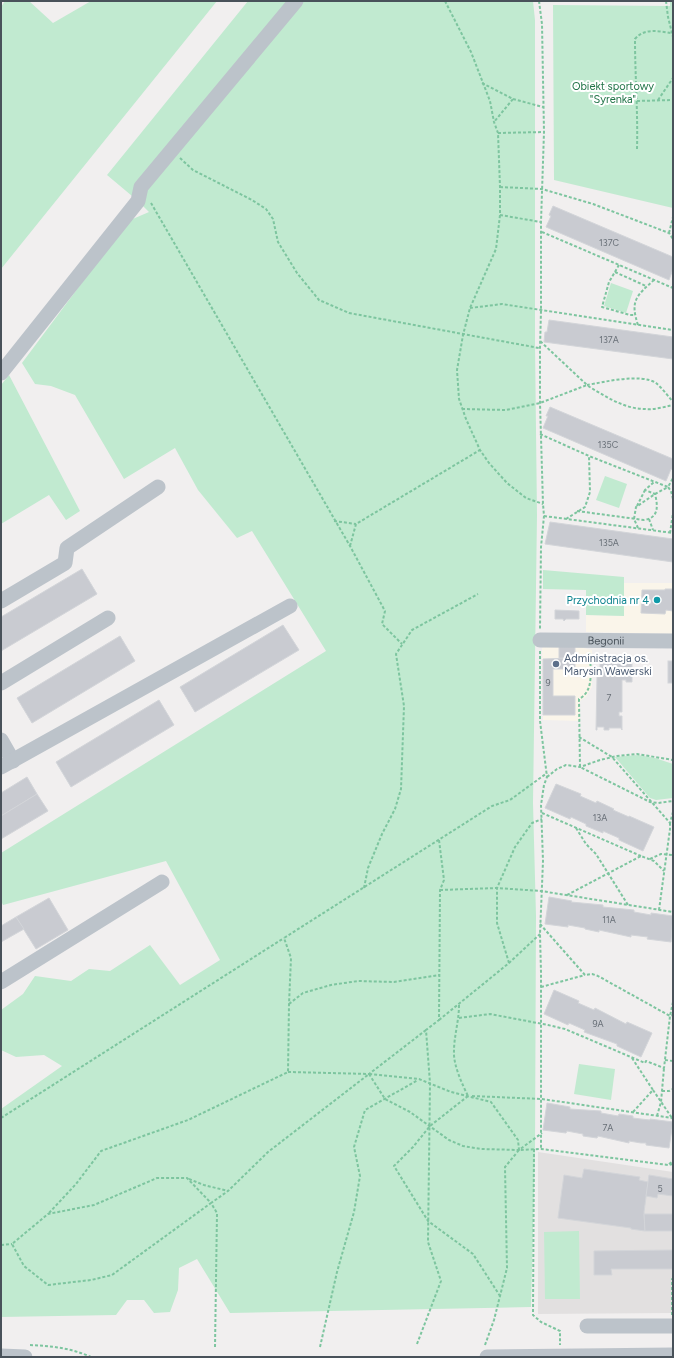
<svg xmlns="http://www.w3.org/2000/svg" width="674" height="1358" viewBox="0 0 674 1358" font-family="Figtree,sans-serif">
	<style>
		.commercial { fill: #faf5ea }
		.education { fill: #e2e0e0 }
		.green { fill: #c1ead0 }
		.building { fill: #c9cbd1; stroke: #d3d5d9 }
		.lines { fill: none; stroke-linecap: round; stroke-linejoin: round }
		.path { stroke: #7dc59f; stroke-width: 2; stroke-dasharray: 3 2; stroke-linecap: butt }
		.minor { stroke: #bcc3ca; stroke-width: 15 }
		.culture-dot { fill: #0f9aa8; stroke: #fff; stroke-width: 1.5 }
		.service-dot { fill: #5c6f8a; stroke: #fff; stroke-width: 1.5 }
		.labels { text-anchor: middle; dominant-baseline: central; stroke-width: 4; stroke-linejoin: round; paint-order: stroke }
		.number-label { font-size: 9px; fill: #697078 }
		.park-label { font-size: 11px; fill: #217448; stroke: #fff }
		.culture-label { font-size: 11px; fill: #0d838f; stroke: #fff; text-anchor: end }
		.street-label { font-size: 11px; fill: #49525a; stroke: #fff }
		.service-label { font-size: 11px; fill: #4e5e75; stroke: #fff; text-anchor: start }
	</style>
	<rect width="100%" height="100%" fill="#f1efef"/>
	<g class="commercial">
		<path d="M624,583H673V634L586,632V615L624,616Z"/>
		<path d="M544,646H575L592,650V687L586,697L580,701V721L543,720L542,648Z"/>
	</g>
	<path class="education" d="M538,1152L673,1172V1313L538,1314Z"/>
	<g class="green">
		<path d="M5,1H29L53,23L91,1H217L1,269V7Z"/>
		<path d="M248,1H533L535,20V345L537,515L533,803L536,916L535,1151L531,1307L230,1313L197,1259L179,1268L178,1290L170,1312L154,1313L144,1300H127L116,1315L1,1317V1109L62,1066L44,1055L16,1057L1,1050V1010L23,994L35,976L71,981L89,969L110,971L150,945L180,985L220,960L166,861L3,905L1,901V853L326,651L252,531L237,538L198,490L175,448L124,479L75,395L51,386L35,384L22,363L128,221L149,212L138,201L107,175Z"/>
		<path d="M670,1H673V208L554,180L553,5L670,6Z"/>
		<path d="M611,283L633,291L626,313L604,306Z"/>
		<path d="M9,375L80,511L66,520L49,495L1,524V385Z"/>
		<path d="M605,476L627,484L619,508L596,500Z"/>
		<path d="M543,570L624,577V616L586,615V590L543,589Z"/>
		<path d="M638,755L655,758L673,764V798L656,800L650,798L615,757Z"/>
		<path d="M579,1064L615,1069L611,1100L574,1094Z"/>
		<path d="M579,1231L580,1299H545L544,1232Z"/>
	</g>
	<g class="building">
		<path d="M553,206L673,257V269L669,280L546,227L551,216L549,215Z"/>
		<path d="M549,320L673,337V359L544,342L545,332H547Z"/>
		<path d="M550,407L673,459V470L671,469L666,481L543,428L548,416H546Z"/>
		<path d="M550,522L673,539V562L545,544Z"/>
		<path d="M82,569L97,594L1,651V617Z"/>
		<path d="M665,589H673V613V611L666,610L665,614L641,613L642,590H665Z"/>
		<path d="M555,610L579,611V619H566L564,621L563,619H555Z"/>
		<path d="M283,625L299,650L195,712L180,687Z"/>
		<path d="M120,636L135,661L32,723L17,698Z"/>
		<rect x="559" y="646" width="16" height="12"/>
		<path d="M575,658V669H553V696H575V715H543V659Z"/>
		<path d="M600,660L632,661V682H626V680H622V712H619V716H622V730L621,728H609V730H604V727H597V730H596L597,677H600Z"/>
		<rect x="668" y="661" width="5" height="22"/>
		<path d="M159,700L174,725L71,787L56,762Z"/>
		<path d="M27,777L37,794L1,816V793Z"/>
		<path d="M556,784L581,794L580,796L596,803L597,801L614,809L613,810L629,817V816L654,827L643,851L619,840V838L603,831V833L586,826V824L571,817L570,819L545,808Z"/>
		<path d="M37,794L48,811L1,839V816Z"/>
		<path d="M549,897L572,901L571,902L603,905V907L634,910V912L651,915V913L673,916L671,942L647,939L648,937L631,935V937L599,930V932L585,929V928L568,925V927L545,924Z"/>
		<path d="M49,898L68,930L36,949L16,917Z"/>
		<path d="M16,917L24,929L1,942V926Z"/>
		<path d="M554,990L579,1001L578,1003L594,1010L595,1008L626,1024L627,1022L652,1033L641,1057L617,1046V1044L584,1032L585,1030L569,1023L568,1025L544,1014Z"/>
		<path d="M547,1103L570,1107V1109L601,1111V1113L618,1116L619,1114L633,1116V1118L641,1119L650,1120V1119L673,1122L669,1148L646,1145V1143H641L629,1141V1143L598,1136L597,1138L583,1136V1134L567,1131L566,1133L543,1130Z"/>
		<path d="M584,1169L640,1177L639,1180L648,1182L644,1212L645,1231L631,1229V1228L558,1218L564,1175L582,1178Z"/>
		<path d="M649,1175L673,1179V1196L658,1194L657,1198L646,1196Z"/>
		<path d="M644,1214H673V1231H645Z"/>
		<path d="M673,1250V1269H611L612,1275H594V1251Z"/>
	</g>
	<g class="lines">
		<g class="path">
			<path d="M445,1L471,52L490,101L494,122L498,133L500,187V215L496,249L470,308L463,335L457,370L459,399L466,419L480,450L489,463L507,483L526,498L543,504"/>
			<path d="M539,1L542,24L544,132L541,222V311L540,348V403L543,504L544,516L541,547L540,629"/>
			<path d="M666,1L668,17L673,37"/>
			<path d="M482,83L513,99L494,122"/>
			<path d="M513,99L543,107"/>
			<path d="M658,100L673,78"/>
			<path d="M637,101L673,100"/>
			<path d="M498,133L544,132"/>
			<path d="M637,149C638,112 635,76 635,39C644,28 658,31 671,33"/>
			<path d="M180,158L193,170L252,200L266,209L273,219L278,242L297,273L319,300L349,313L539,348"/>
			<path d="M500,187L542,189L593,204L669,233L673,239"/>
			<path d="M151,203L350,546L385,611L382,624L402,644"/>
			<path d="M500,215L541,222"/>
			<path d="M542,232L673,288"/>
			<path d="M669,233L673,217"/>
			<path d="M619,265L609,282L602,307L630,315H635"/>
			<path d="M615,272L646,286"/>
			<path d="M470,308L502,304L673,330"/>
			<path d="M638,325C630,301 636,296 654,280"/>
			<path d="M587,385C604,382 641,373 656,383C662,388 668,396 673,402"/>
			<path d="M588,386C605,396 624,409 645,409C654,410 664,407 673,405"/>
			<path d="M462,409L506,410L540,403L587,385L540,341"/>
			<path d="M540,434L589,456L668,487L673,478"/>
			<path d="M637,506L645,490"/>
			<path d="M577,511L644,520C659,518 658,506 655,494L645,490L654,482"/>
			<path d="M544,516L673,533"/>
			<path d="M566,519L585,507L590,492L589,456"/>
			<path d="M649,519L653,530"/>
			<path d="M334,521L356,524"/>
			<path d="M638,528L634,519L636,507L655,494L668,487L671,491L673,499"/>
			<path d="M670,533L673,513"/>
			<path d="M350,546L356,524L480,450"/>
			<path d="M540,651V721L547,777L544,785L541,805L543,861L540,934L541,972V1149"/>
			<path d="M590,653C590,668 595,691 579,699L580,767L650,802L658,803L673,801"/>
			<path d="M579,737L612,757L670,823L673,812"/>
			<path d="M547,777L557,769L566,765L580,767L600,760L617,756L637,754L673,760"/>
			<path d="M542,813L641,856"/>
			<path d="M576,828L586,844L596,854L628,905"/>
			<path d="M650,859L661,854L673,855"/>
			<path d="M364,888L368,868L382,834L395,809L401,789L404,706L396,654L412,630L478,594"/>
			<path d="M440,890L497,888L541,891L673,912"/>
			<path d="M567,895L641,856L654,861L664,871"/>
			<path d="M659,910L670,829V823"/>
			<path d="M540,924L585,975L592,974L598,976L670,1016L673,1002"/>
			<path d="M509,963L497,923V888L515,847L532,823L542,819"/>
			<path d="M541,987L585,975"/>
			<path d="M289,1004L303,993L331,985L358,981L394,982L439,975"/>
			<path d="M459,1005C459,1021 454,1036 454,1051C453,1064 462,1084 468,1096"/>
			<path d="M459,1018L490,1014L548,1025L565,1029L645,1063L646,1061L664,1068L670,1016L673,1015"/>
			<path d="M439,1020L509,963L540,934"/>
			<path d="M632,1058L653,1090L633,1112"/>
			<path d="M665,1060L673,1061"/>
			<path d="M288,1072L369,1074L426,1030"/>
			<path d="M369,1074L385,1099L410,1112L449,1140L463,1146L481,1149L519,1150"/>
			<path d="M653,1090L672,1118"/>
			<path d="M662,1091H669L673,1089"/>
			<path d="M468,1096L430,1126L413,1147L394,1166L428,1221L473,1254L500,1296"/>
			<path d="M472,1096L542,1099L672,1118L673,1119"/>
			<path d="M657,1116L661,1102L664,1068"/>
			<path d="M1,1118L284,938"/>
			<path d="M534,1149L533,1315L541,1322L560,1331V1345"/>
			<path d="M669,1164L673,1161"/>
			<path d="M189,1179L204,1185L228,1191"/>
			<path d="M49,1213L76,1184L101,1151L188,1120L288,1072L289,1004L291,958L284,938L492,806L510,800L547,773"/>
			<path d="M1,1245L12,1244"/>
			<path d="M672,1315V1279H673"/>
			<path d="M417,1344L441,1281L428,1242L430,1083L426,1030L439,1020L440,890L444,880L439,840"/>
			<path d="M30,1345C51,1346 71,1348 91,1357"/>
			<path d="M485,1345L494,1320L507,1268L505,1167L519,1150L541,1149L668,1165L673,1164"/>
			<path d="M215,1347L217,1213L211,1203L112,1275L91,1280L48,1285L24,1266L12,1244L48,1214L94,1205L157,1178H187L211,1203L228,1191L268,1152L369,1074L419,1079L451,1092L491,1102L518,1140L519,1150L542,1133"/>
			<path d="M320,1347L337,1272L354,1212L360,1176L354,1147L365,1110L418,1080"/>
		</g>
		<g class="minor">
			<path d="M1,373L138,201L141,187L296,1"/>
			<path d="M1,601L65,563L67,548L158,487"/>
			<path id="s1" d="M540,640L673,641"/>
			<path d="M1,683L108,618"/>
			<path d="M1,740L13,761"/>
			<path d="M1,767L290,606"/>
			<path d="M1,982L162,882"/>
			<path d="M587,1326H673"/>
			<path d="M1,1356L25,1357"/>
			<path d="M487,1357L673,1355"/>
		</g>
	</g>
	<circle class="culture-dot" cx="657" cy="600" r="4"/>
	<circle class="service-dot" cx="556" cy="664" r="4"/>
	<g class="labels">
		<g class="number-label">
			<text x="609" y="242">137C</text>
			<text x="609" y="339">137A</text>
			<text x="608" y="444">135C</text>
			<text x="609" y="542">135A</text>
			<text x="548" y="682">9</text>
			<text x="609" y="697">7</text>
			<text x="600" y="817">13A</text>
			<text x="609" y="919">11A</text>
			<text x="598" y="1023">9A</text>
			<text x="608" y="1127">7A</text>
			<text x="660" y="1188">5</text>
		</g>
		<g class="park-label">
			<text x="613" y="86">Obiekt sportowy<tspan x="613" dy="13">"Syrenka"</tspan></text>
		</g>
		<g class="culture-label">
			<text x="649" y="600">Przychodnia nr 4</text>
		</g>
		<g class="street-label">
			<text stroke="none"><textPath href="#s1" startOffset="66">Begonii</textPath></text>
		</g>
		<g class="service-label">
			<text x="564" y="658">Administracja os.<tspan x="564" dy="13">Marysin Wawerski</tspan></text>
		</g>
	</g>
	<rect width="674" height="1358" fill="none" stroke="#49525a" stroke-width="4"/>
</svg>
